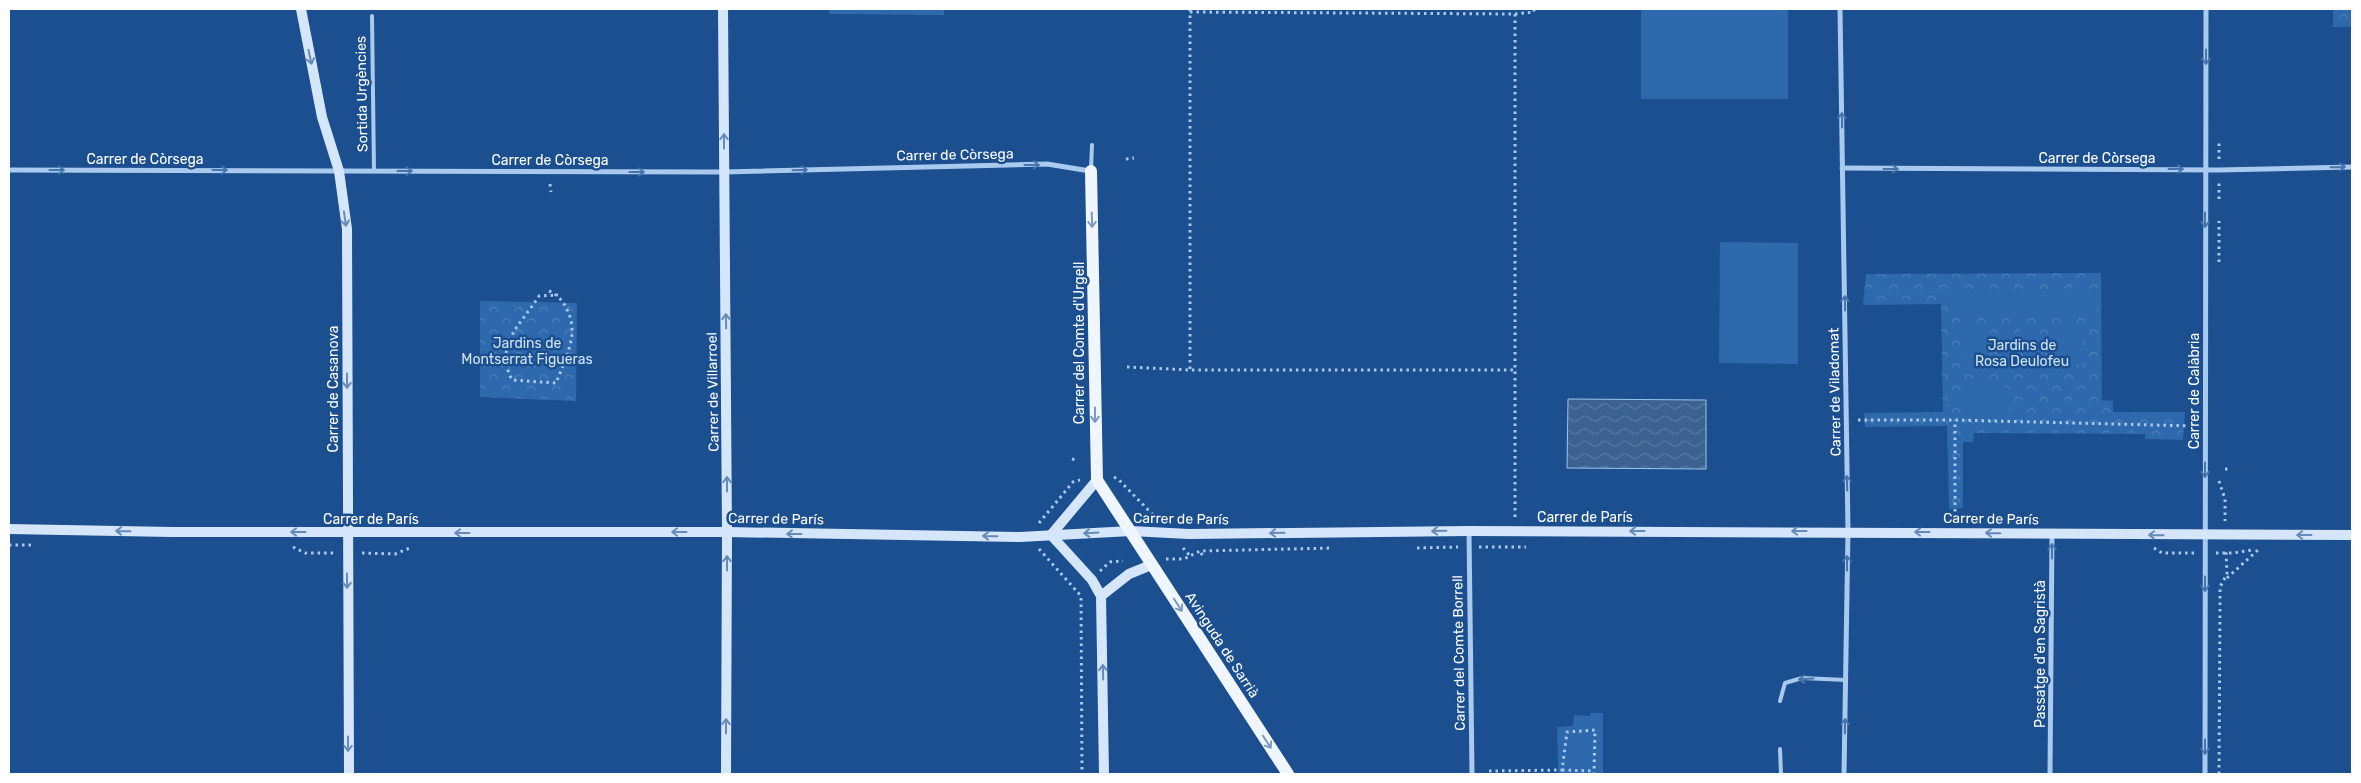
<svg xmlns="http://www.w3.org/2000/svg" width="2361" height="783" viewBox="0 0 2361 783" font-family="Rubik,sans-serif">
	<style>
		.park { fill: url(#park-crowns) }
		.garden { fill: #2e69ad }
		.water { fill: url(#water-waves); stroke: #9cc4f0 }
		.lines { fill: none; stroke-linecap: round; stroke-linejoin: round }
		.path { stroke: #a9c9ee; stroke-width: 3; stroke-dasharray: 2.5 4; stroke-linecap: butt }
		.lane { stroke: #a9c9ee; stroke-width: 4 }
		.street { stroke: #a9c9ee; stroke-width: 5 }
		.secondary { stroke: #d6e6fa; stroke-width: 10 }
		.primary { stroke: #f0f6ff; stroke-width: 12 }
		.oneway { stroke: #668bba }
		.oneway2 { stroke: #4674ac }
		.oneway3 { stroke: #7b9ac1 }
		.labels { text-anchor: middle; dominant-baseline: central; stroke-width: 5; stroke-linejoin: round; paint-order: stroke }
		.street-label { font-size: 14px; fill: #fff; stroke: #1b4f8f }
		.park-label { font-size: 14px; fill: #cfe3fa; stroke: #1b4f8f }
	</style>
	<defs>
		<pattern id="park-crowns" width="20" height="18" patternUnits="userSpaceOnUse" patternTransform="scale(1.25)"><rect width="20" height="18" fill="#2e69ad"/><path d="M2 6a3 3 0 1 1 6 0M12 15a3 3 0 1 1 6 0" fill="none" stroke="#4d80b9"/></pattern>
		<pattern id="water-waves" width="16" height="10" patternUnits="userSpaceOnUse" patternTransform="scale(1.25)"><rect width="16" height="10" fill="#3c6290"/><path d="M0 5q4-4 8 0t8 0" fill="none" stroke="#597aa1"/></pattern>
	</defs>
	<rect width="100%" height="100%" fill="#1b4f8f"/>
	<g class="park">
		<path d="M829,9H944V15L829,14Z"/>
		<rect x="2333" y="9" width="19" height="18"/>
		<path d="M2101,273L2102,400L2113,401V412H2185L2183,440L2145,439V434L1974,433L1973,442H1963V508L1949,509L1947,426L1865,427L1864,413L1943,412L1941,304L1863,305L1866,274Z"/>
		<path d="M480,301L577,303L576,401L480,397Z"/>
	</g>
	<g class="garden">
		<rect x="1641" y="9" width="147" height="90"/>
		<path d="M1720,242L1798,243V364L1719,363Z"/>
		<path d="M2096,293L2097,311L1948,312V294Z"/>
		<path d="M2082,324V365L2049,364V325Z"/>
		<path d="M1965,325H1986V356L1965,355Z"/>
		<path d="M2020,325H2035L2036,342H2020Z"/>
		<path d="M1965,380H2004L2010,414L1964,412Z"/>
		<path d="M1591,713H1603V774L1558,773L1557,727L1573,726L1574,715L1590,716Z"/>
	</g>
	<path class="water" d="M1568,399L1706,400V469L1567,468Z"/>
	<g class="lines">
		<g class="path">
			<path d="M1190,9V370"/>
			<path d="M1190,12L1515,14L1534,12V9"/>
			<path d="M1126,159L1134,158"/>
			<path d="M2219,159V141"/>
			<path d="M550,184L551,192"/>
			<path d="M2219,199V181"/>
			<path d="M2219,262V221"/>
			<path d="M549,291C564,297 573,317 572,333C571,349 562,368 556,383L512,380C494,344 520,326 539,296L558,295"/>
			<path d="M1127,367L1190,370H1515"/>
			<path d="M1858,420H1955L2194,426"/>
			<path d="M1072,459L1076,460"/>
			<path d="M2225,469H2229"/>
			<path d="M1114,477L1119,480L1157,519"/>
			<path d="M2219,481L2225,499V521"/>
			<path d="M1515,517V9"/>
			<path d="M1955,518V420"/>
			<path d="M1039,523L1073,482L1080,480"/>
			<path d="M9,545H35"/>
			<path d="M293,547L305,553H336"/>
			<path d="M1479,547H1526"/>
			<path d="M1183,548L1191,557"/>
			<path d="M1417,548L1458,547"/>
			<path d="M2154,548L2162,553H2194"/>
			<path d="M1039,549L1081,596L1082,774"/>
			<path d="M362,553L395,554L412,547"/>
			<path d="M1201,553L1204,558"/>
			<path d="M2216,553H2233L2252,550"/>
			<path d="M1166,559H1184L1200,551L1333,548"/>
			<path d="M1100,571L1110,562L1123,561"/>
			<path d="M2227,578L2259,549"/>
			<path d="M1562,770L1594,771"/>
			<path d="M1489,771L1562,770L1567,732L1595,730L1594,774"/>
			<path d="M2219,774L2220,603V587L2227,574L2226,552"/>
		</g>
		<g class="lane">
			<path d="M372,16L374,171"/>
			<path d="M1091,170L1092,145"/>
			<path d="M1780,701L1785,683L1802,678L1846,680"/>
			<path d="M1780,749L1781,774"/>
		</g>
		<g class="street">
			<path d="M1840,9L1848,531L1844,774"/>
			<path d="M1842,168L2219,170L2352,167"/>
			<path d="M9,170L724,172L1047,164L1090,171"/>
			<path d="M1469,531L1472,774"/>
			<path d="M2050,774L2052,533"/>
			<path d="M2205,774L2206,9"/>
		</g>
		<g class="secondary">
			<path d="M301,9L322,117L339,171L347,229L349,774"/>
			<path d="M723,9L727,532L726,774"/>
			<path d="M9,529L172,532H727L1020,537L1131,531L1189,534L1469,531L2352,535"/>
			<path d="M1051,535L1092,580L1101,596L1104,774"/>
			<path d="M1051,535L1097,480"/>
			<path d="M1101,596L1129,574L1151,565"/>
		</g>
		<path class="primary" d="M1091,171L1097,480L1288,774"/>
	</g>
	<defs><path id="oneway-shaft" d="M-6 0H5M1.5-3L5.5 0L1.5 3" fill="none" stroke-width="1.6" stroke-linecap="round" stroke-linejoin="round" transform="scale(1.25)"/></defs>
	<g class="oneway">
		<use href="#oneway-shaft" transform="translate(310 57) rotate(78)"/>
		<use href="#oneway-shaft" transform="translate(724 141) rotate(-90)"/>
		<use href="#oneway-shaft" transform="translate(345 219) rotate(82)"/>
		<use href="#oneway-shaft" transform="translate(726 321) rotate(-91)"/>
		<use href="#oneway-shaft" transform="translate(347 381) rotate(90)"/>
		<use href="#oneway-shaft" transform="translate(727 484) rotate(-90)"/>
		<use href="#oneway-shaft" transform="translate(123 531) rotate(-179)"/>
		<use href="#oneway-shaft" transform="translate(1439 531) rotate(179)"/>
		<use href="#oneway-shaft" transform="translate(1637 531) rotate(-180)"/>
		<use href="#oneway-shaft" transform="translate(1799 531) rotate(180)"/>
		<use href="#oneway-shaft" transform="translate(298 532) rotate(180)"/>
		<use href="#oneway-shaft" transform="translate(679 532) rotate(180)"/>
		<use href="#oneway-shaft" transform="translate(1922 532) rotate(-180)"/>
		<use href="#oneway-shaft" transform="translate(462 533) rotate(180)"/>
		<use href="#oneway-shaft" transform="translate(1091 533) rotate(177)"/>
		<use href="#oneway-shaft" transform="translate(1277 533) rotate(179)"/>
		<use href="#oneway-shaft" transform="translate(1993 533) rotate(-179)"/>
		<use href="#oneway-shaft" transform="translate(794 534) rotate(-180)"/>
		<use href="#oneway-shaft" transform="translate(2156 535) rotate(-179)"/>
		<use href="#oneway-shaft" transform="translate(2304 535) rotate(180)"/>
		<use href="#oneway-shaft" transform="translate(990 536) rotate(-179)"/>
		<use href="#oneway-shaft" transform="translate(727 563) rotate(-90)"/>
		<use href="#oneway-shaft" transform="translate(347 581) rotate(90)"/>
		<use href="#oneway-shaft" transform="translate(1103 672) rotate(-91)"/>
		<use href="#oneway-shaft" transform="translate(726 726) rotate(-90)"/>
		<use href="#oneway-shaft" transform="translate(348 744) rotate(90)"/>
	</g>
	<g class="oneway2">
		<use href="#oneway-shaft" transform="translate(2206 57) rotate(90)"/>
		<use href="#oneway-shaft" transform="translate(1842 120) rotate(-91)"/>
		<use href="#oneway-shaft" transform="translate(1032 165)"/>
		<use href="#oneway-shaft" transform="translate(2338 167) rotate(-1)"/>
		<use href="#oneway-shaft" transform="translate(1891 169)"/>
		<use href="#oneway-shaft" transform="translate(2176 169)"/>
		<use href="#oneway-shaft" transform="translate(57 170)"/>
		<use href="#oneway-shaft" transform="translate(220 170)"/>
		<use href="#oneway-shaft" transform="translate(800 170) rotate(-2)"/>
		<use href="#oneway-shaft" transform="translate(405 171)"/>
		<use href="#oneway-shaft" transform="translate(637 172)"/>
		<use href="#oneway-shaft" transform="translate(2205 220) rotate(90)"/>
		<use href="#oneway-shaft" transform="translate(1845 303) rotate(-91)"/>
		<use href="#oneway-shaft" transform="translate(2205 470) rotate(90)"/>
		<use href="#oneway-shaft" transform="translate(1847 483) rotate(-92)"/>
		<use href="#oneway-shaft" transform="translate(2052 551) rotate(-90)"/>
		<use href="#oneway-shaft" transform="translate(1847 563) rotate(-90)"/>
		<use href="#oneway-shaft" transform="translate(2205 584) rotate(90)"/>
		<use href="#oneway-shaft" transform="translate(1806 679) rotate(177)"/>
		<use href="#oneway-shaft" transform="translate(1845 726) rotate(-89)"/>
		<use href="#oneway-shaft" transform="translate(2205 747) rotate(90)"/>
	</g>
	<g class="oneway3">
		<use href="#oneway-shaft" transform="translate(1092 220) rotate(88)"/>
		<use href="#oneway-shaft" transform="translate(1095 415) rotate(90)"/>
		<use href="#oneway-shaft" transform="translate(1178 605) rotate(57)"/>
		<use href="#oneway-shaft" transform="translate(1267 742) rotate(57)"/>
	</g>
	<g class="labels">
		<g class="street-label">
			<text transform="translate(362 94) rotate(-91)">Sortida Urgències</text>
			<text transform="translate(955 155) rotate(-1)">Carrer de Còrsega</text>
			<text x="2097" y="158">Carrer de Còrsega</text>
			<text x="145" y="159">Carrer de Còrsega</text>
			<text x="550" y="160">Carrer de Còrsega</text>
			<text transform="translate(1079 343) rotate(-90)">Carrer del Comte d'Urgell</text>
			<text transform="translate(333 389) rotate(-90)">Carrer de Casanova</text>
			<text transform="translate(2194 391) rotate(-90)">Carrer de Calàbria</text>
			<text transform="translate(713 392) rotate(-91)">Carrer de Villarroel</text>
			<text transform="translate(1835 392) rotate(-91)">Carrer de Viladomat</text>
			<text x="1585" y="517">Carrer de París</text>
			<text x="371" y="519">Carrer de París</text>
			<text transform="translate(776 519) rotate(1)">Carrer de París</text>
			<text transform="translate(1181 519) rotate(1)">Carrer de París</text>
			<text transform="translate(1991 519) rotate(1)">Carrer de París</text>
			<text transform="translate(1222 645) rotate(57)">Avinguda de Sarrià</text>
			<text transform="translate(1459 653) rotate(-91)">Carrer del Comte Borrell</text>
			<text transform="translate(2040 654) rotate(-90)">Passatge d'en Sagristà</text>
		</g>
		<g class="park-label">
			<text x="527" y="343">Jardins de<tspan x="527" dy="16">Montserrat Figueras</tspan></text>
			<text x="2022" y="345">Jardins de<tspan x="2022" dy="16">Rosa Deulofeu</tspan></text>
		</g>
	</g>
	<rect width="2361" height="783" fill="none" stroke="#ffffff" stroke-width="20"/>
</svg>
